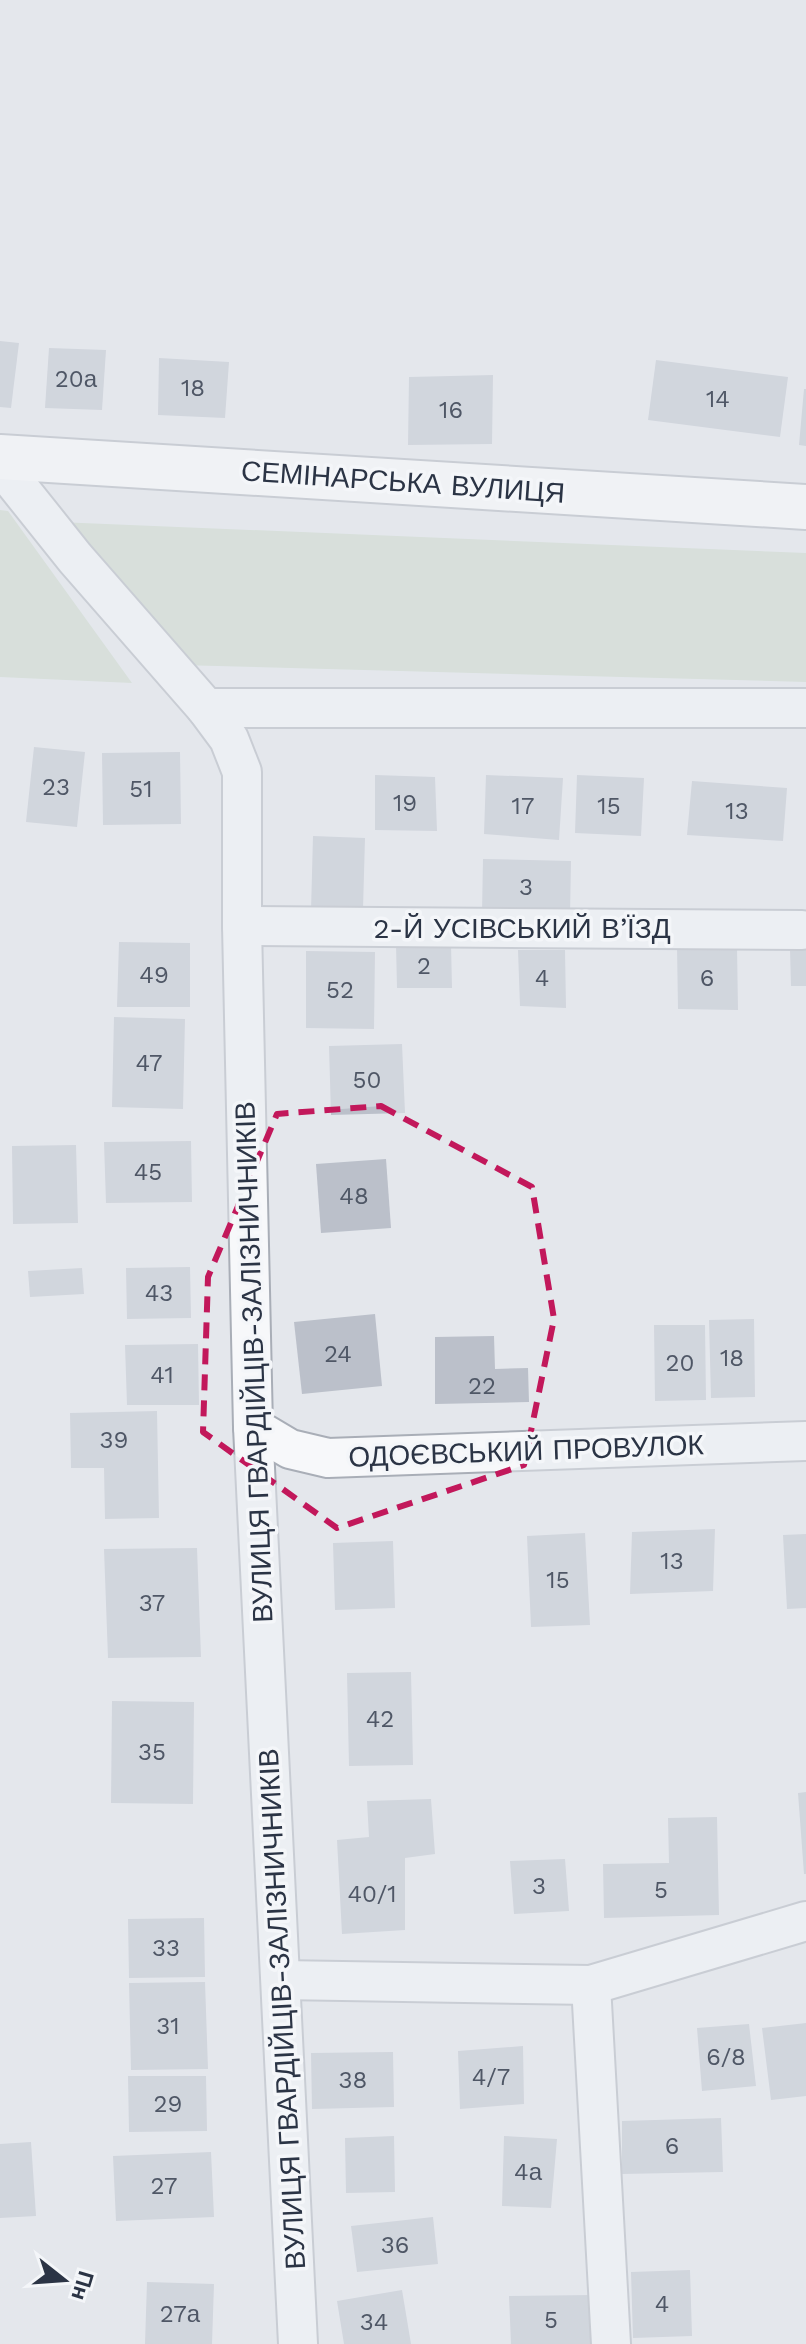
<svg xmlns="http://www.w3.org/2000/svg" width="806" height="2344" viewBox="0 0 806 2344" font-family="'Work Sans',sans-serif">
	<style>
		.green { fill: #c9d6c5 }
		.building { fill: #bbc0ca }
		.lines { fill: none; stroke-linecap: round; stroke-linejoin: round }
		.minor-casing { stroke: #a9aeb7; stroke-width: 42 }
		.secondary-casing { stroke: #a9aeb7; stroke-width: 48 }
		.minor { stroke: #f7f8fa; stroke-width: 38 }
		.secondary { stroke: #fff; stroke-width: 44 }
		.marked { fill: none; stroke: #c2185b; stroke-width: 6; stroke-dasharray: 16 10; stroke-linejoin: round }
		.labels { text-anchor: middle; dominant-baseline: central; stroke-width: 7; stroke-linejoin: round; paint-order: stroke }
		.number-label { font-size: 24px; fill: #4f5766 }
		.street-label { font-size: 28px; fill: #2b3445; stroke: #f4f6f9 }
	</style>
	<rect width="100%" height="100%" fill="#e4e7ec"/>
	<g class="green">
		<path d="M0,510L8,511L132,683L0,677Z"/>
		<path d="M58,522L806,553V682L178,665Z"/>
	</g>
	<g class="building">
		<path d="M0,341L19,343L11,408L0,407Z"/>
		<path d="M49,348L106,350L102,410L45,408Z"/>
		<path d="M159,358L229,362L225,418L158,415Z"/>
		<path d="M656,360L788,377L780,437L648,420Z"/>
		<path d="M493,375L492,444L408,445L409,377Z"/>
		<path d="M804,389H806V446L799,445Z"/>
		<path d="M34,747L85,752L77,827L26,822Z"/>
		<path d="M180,752L181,824L103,825L102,753Z"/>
		<path d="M375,775L435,777L437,831L375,830Z"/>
		<path d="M486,775L563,778L559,840L484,834Z"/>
		<path d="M577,775L644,778L641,836L575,833Z"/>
		<path d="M692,781L787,788L783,841L687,835Z"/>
		<path d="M313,836L365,838L363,909L311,911Z"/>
		<path d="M483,859L571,861L570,915L482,913Z"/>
		<path d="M119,942L190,943V1007H117Z"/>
		<path d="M396,944H451L452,988H397Z"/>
		<path d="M677,946L737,947L738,1010L678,1009Z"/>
		<path d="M790,949H806V986H791Z"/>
		<path d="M518,950H565L566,1008L520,1006Z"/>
		<path d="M306,951L375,952L374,1029L306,1028Z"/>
		<path d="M114,1017L185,1019L183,1109L112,1107Z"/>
		<path d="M402,1044L405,1113L331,1115L329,1046Z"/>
		<path d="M191,1141L192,1202L106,1203L104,1142Z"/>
		<path d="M76,1145L78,1223L13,1224L12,1146Z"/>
		<path d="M386,1159L391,1228L321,1233L316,1164Z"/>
		<path d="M190,1267L191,1318L127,1319L126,1268Z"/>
		<path d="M82,1268L84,1294L30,1297L28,1271Z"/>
		<path d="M375,1314L382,1386L302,1394L294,1322Z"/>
		<path d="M754,1319L755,1397L711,1398L709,1320Z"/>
		<path d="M654,1325H705L706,1400L655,1401Z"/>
		<path d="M494,1336L495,1369L528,1368L529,1402L435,1404V1337Z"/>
		<path d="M198,1344L199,1405H127L125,1345Z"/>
		<path d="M157,1411L159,1518L105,1519L104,1468H71L70,1413Z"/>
		<path d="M715,1529L713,1591L630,1594L632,1532Z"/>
		<path d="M585,1533L590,1625L531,1627L527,1536Z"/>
		<path d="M806,1534V1608L787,1609L783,1535Z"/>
		<path d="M393,1541L395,1608L335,1610L333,1543Z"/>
		<path d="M197,1548L201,1657L108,1658L104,1549Z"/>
		<path d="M411,1672L413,1765L349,1766L347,1673Z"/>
		<path d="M112,1701L194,1702L193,1804L111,1803Z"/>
		<path d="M806,1792V1874H804L798,1793Z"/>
		<path d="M431,1799L435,1854L405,1858V1930L342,1934L337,1840L369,1837L367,1801Z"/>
		<path d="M717,1817L719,1915L604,1918L603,1864L669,1863L668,1818Z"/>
		<path d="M565,1859L569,1911L514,1914L510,1861Z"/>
		<path d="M204,1918L205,1977L129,1978L128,1919Z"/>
		<path d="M205,1982L208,2069L131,2070L129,1983Z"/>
		<path d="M806,2023V2096L771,2100L762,2028Z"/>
		<path d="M749,2024L756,2086L702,2091L697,2028Z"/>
		<path d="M523,2046L524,2104L460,2109L458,2051Z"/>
		<path d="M393,2052L394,2107L312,2109L311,2053Z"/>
		<path d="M128,2076H206L207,2131L129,2132Z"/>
		<path d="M721,2118L723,2172L622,2174V2121Z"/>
		<path d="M394,2136L395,2192L346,2193L345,2138Z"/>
		<path d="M504,2136L557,2139L551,2208L502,2206Z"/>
		<path d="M31,2142L36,2216L0,2218V2144Z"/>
		<path d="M211,2152L214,2217L116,2221L113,2156Z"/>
		<path d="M433,2217L438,2264L357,2272L351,2226Z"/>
		<path d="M690,2270L692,2336L633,2338L631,2272Z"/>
		<path d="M147,2282L214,2284L212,2344H145Z"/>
		<path d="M402,2290L411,2344H344L337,2301Z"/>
		<path d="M591,2295L593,2344H511L509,2296Z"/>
	</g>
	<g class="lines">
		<g class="minor-casing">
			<g id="minor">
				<path d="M0,464L75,558L206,708L229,739L242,772V926L253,1427L298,2344"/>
				<path d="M206,708H806"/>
				<path d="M242,926L802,930"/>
				<path d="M253,1427L290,1449L328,1458L806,1441"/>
				<path d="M281,1980L591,1985L806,1921"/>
				<path d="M591,1985L611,2344"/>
			</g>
		</g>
		<g class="secondary-casing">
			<path id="secondary" d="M0,457L806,507"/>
		</g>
		<use href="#minor" class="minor"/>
		<use href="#secondary" class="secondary"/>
	</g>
	<path d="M0 0H806V2344H0ZM381,1106L532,1187L554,1319L524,1465L337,1528L203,1432L208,1277L277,1114Z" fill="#e4e7ec" fill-opacity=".55" fill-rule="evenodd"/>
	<path class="marked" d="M381,1106L532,1187L554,1319L524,1465L337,1528L203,1432L208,1277L277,1114Z"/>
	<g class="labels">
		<g class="number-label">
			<text x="76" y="379">20а</text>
			<text x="193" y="388">18</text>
			<text x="718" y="399">14</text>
			<text x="451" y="410">16</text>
			<text x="56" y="787">23</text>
			<text x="141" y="789">51</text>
			<text x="405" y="803">19</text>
			<text x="523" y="806">17</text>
			<text x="609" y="806">15</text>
			<text x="737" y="811">13</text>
			<text x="526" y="887">3</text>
			<text x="424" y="966">2</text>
			<text x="154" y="975">49</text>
			<text x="542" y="978">4</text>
			<text x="707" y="978">6</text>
			<text x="340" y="990">52</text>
			<text x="149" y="1063">47</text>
			<text x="367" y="1080">50</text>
			<text x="148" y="1172">45</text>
			<text x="354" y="1196">48</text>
			<text x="159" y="1293">43</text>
			<text x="338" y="1354">24</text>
			<text x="732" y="1358">18</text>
			<text x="680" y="1363">20</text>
			<text x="162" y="1375">41</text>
			<text x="482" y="1386">22</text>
			<text x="114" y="1440">39</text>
			<text x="672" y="1561">13</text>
			<text x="558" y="1580">15</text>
			<text x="152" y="1603">37</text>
			<text x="380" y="1719">42</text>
			<text x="152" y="1752">35</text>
			<text x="539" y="1886">3</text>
			<text x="661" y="1890">5</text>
			<text x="372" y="1894">40/1</text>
			<text x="166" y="1948">33</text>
			<text x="168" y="2026">31</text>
			<text x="726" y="2057">6/8</text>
			<text x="491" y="2077">4/7</text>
			<text x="353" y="2080">38</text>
			<text x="168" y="2104">29</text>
			<text x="672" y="2146">6</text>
			<text x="528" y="2172">4а</text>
			<text x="164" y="2186">27</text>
			<text x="395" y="2245">36</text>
			<text x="662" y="2304">4</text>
			<text x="180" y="2314">27а</text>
			<text x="551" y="2320">5</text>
			<text x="374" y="2322">34</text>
		</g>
		<g class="street-label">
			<text transform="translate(403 482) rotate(4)">СЕМІНАРСЬКА ВУЛИЦЯ</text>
			<text x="522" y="928">2-Й УСІВСЬКИЙ В’ЇЗД</text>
			<text transform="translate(254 1362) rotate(-92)">ВУЛИЦЯ ГВАРДІЙЦІВ-ЗАЛІЗНИЧНИКІВ</text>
			<text transform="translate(526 1451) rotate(-2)">ОДОЄВСЬКИЙ ПРОВУЛОК</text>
			<text transform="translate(282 2009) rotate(-93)">ВУЛИЦЯ ГВАРДІЙЦІВ-ЗАЛІЗНИЧНИКІВ</text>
		</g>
	</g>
	<g transform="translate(64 2280) rotate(107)" stroke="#f4f6f9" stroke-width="6" paint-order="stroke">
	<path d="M0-6L14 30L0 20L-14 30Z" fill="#2b3445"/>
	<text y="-12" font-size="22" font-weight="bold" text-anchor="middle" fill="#2b3445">Пн</text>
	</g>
</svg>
